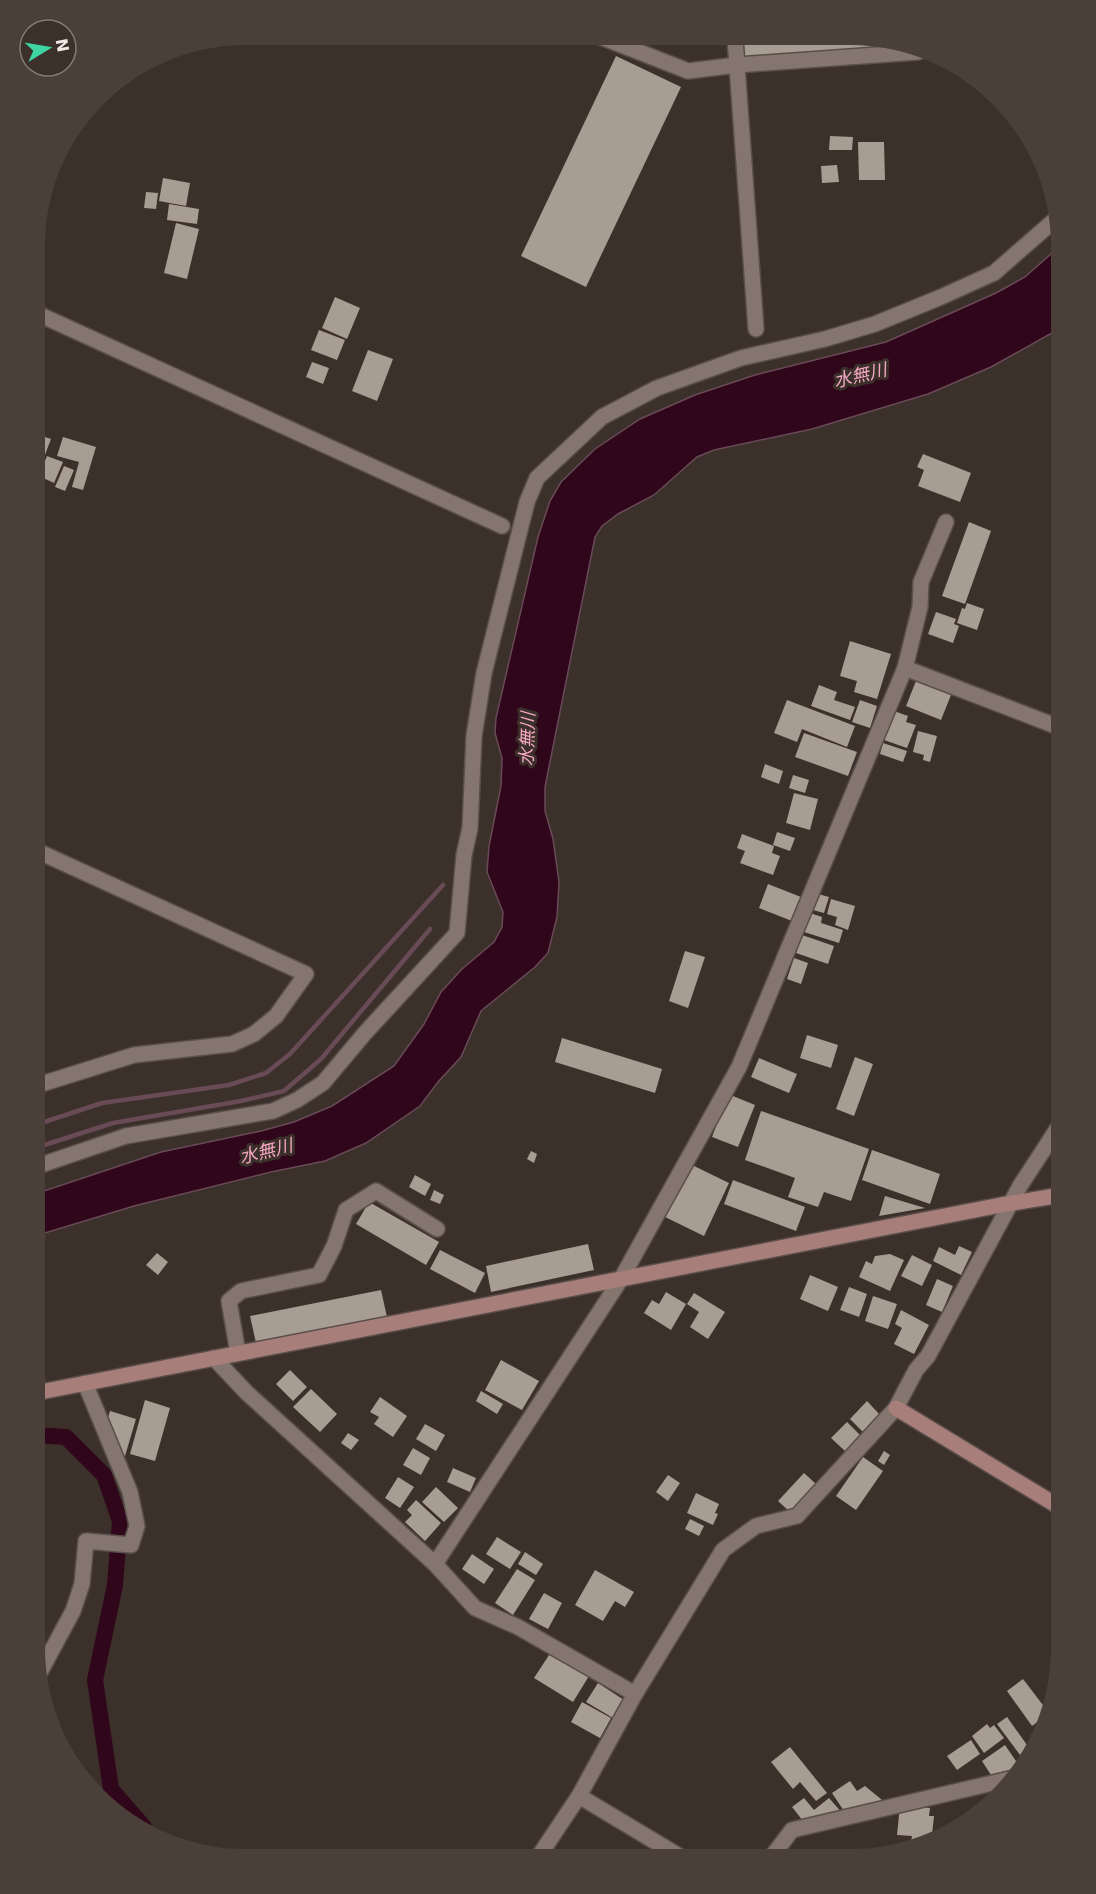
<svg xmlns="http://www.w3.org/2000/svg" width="1096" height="1894" viewBox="0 0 1096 1894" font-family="'DejaVu Sans','Noto Sans JP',sans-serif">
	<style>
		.water { fill: #2f061a; stroke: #694a57; stroke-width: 1.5 }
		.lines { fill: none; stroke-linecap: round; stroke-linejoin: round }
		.stream { stroke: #694a57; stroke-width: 4.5 }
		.canal { stroke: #2f061a; stroke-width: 16 }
		.building { fill: #a89d92 }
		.street-casing { stroke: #594e4a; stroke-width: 18 }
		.secondary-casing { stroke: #594e4a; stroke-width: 18 }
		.street { stroke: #84756f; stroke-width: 15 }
		.secondary { stroke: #a87e7a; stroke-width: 15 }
		.labels { text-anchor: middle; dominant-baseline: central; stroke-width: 6; stroke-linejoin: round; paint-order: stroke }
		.water-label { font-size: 18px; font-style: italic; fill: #f5a7c4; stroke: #3c302a }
	</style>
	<rect width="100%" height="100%" fill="#3c302a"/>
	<path class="water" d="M1061,245V328L1059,329L991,367L928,394L812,429L714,450L697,457L654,495L618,514L602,526L595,537L545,787V811L553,839L559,882L557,917L548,953L535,967L481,1011L461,1057L438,1082L420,1106L366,1143L325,1161L271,1172L134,1206L35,1236V1194L161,1152L261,1131L294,1122L332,1106L394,1066L424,1024L441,992L462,969L494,942L502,927L503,912L487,872L489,846L501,786L502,758L495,733L496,718L538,537L550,501L561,482L595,449L640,419L695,395L755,375L886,342L996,293L1025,277Z"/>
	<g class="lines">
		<g class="stream">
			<path d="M35,1125L102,1103L229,1085L266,1073L290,1054L443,885"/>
			<path d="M35,1148L113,1123L241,1101L284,1091L321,1059L430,929"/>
		</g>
		<path class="canal" d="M35,1435L66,1437L104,1475L120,1521L115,1585L95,1680L111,1789L144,1827"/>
	</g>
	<g class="building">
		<path d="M741,38L891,39L906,46L743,57Z"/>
		<path d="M616,56L681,87L586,287L521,256Z"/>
		<path d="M830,136L853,137L852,150H829Z"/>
		<path d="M858,142H884L885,180H859Z"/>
		<path d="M837,165L839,182L822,183L821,166Z"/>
		<path d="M163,178L190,183L186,206L159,201Z"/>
		<path d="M146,192L158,193L156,209L144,208Z"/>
		<path d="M169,204L199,209L197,224L167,220Z"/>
		<path d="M176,223L199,229L187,279L164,273Z"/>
		<path d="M335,297L360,308L347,339L322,328Z"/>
		<path d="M319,330L345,340L337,360L311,350Z"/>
		<path d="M368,350L393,359L377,401L352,391Z"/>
		<path d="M312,362L329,368L323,384L306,377Z"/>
		<path d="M36,434L51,439L43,460L36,457Z"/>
		<path d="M63,437L96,447L83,490L72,487L79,462L57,456Z"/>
		<path d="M923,454L971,473L960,502L918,486L924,470L917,467Z"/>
		<path d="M47,456L63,462L54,483L39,476Z"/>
		<path d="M64,466L74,470L65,491L55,487Z"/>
		<path d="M969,522L991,531L965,604L942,596Z"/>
		<path d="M967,603L984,609L977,630L957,623L962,608L965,609Z"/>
		<path d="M936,612L956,619L954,624L959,626L953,643L928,634Z"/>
		<path d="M850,641L891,654L877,699L854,692L857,681L840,676Z"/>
		<path d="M916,681L951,695L941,720L906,706Z"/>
		<path d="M819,685L837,692L834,700L855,707L850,720L811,706Z"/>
		<path d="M787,700L855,726L847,747L802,729L797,742L774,733Z"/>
		<path d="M860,700L877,706L870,728L852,722Z"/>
		<path d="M894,711L908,716L906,722L916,725L907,748L884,740Z"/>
		<path d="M918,731L937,736L930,762L923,760L924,755L913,752Z"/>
		<path d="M804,733L857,752L848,776L795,757Z"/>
		<path d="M883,743L907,751L903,762L880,754Z"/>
		<path d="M765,764L783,771L779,784L761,777Z"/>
		<path d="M793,775L809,780L805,793L789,788Z"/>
		<path d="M794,793L818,799L810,830L786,823Z"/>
		<path d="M777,832L795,838L790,851L773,845Z"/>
		<path d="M742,834L774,846L772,853L780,856L773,875L740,863L745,851L737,848Z"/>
		<path d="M768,884L801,897L792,921L759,908Z"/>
		<path d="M818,894L829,897L824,913L813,910Z"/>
		<path d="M831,899L855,906L848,930L835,925L837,917L827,914Z"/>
		<path d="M810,913L822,917L821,923L843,930L839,943L804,932Z"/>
		<path d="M802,935L834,946L828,964L796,953Z"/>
		<path d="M685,951L705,957L688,1008L669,1001Z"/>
		<path d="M794,958L808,963L801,984L787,979Z"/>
		<path d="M807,1035L838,1045L831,1068L800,1058Z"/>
		<path d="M562,1038L662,1069L655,1093L555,1062Z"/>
		<path d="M855,1057L873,1064L854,1116L836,1109Z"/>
		<path d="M759,1058L797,1074L789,1093L751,1077Z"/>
		<path d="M728,1094L755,1105L738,1147L712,1137Z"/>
		<path d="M761,1111L869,1149L851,1201L824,1192L818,1207L788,1197L795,1178L745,1160Z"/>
		<path d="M872,1150L940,1174L930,1204L862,1180Z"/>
		<path d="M531,1151L537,1154L534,1163L527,1159Z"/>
		<path d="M690,1164L729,1183L704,1236L665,1217Z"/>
		<path d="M415,1175L431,1184L425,1196L409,1187Z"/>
		<path d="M733,1180L805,1207L796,1231L724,1204Z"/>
		<path d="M434,1190L444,1195L440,1204L430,1200Z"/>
		<path d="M885,1196L925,1208L879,1216Z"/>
		<path d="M369,1202L439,1242L426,1265L356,1224Z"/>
		<path d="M588,1244L594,1270L491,1292L486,1266Z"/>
		<path d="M959,1246L972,1252L961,1275L933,1261L939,1247L955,1255Z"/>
		<path d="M440,1250L485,1273L475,1293L430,1269Z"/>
		<path d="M157,1253L168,1262L158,1275L146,1265Z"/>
		<path d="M890,1254L904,1260L890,1291L859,1277L866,1261L872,1264L875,1256Z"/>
		<path d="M912,1255L932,1265L922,1286L901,1276Z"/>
		<path d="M810,1275L838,1287L828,1311L800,1299Z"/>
		<path d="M937,1279L953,1286L942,1312L926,1305Z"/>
		<path d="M849,1287L867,1294L859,1317L840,1310Z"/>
		<path d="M381,1290L387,1317L256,1343L250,1316Z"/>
		<path d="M666,1292L686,1304L671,1330L644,1313L652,1300L659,1304Z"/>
		<path d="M694,1293L725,1312L708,1339L690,1327L699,1312L687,1304Z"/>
		<path d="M873,1296L897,1304L888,1329L865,1321Z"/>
		<path d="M901,1310L929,1325L914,1354L894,1344L902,1328L895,1324Z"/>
		<path d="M501,1360L539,1381L522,1410L485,1390Z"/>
		<path d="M290,1370L307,1387L293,1401L276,1384Z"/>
		<path d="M311,1389L337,1414L320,1432L293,1407Z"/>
		<path d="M481,1391L503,1404L497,1414L476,1401Z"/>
		<path d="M380,1397L407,1416L393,1437L374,1424L379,1417L370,1412Z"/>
		<path d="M145,1400L170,1408L155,1461L130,1454Z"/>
		<path d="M867,1401L880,1415L863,1432L850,1419Z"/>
		<path d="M110,1411L136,1419L125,1456L115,1453L105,1428Z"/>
		<path d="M847,1422L860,1435L845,1451L831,1438Z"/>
		<path d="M425,1424L445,1435L436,1451L416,1439Z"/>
		<path d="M348,1433L359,1440L351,1450L341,1443Z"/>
		<path d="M413,1448L430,1458L421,1475L403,1465Z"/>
		<path d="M884,1451L890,1455L884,1465L878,1461Z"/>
		<path d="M863,1457L883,1471L856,1510L836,1496Z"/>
		<path d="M453,1468L476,1478L470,1492L447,1482Z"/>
		<path d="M804,1473L816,1484L790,1512L778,1501Z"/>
		<path d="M668,1475L680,1483L668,1501L656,1492Z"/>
		<path d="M398,1477L414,1487L400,1508L385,1498Z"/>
		<path d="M436,1487L458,1508L444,1522L422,1502Z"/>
		<path d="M696,1493L719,1504L715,1513L718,1514L713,1525L687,1513Z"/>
		<path d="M416,1500L441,1523L425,1541L405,1522L412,1515L407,1510Z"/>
		<path d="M690,1519L704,1526L699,1536L685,1529Z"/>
		<path d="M497,1537L521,1552L510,1569L486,1554Z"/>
		<path d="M525,1552L543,1564L536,1575L518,1564Z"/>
		<path d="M472,1554L494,1569L484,1584L462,1569Z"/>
		<path d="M517,1569L535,1580L513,1615L495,1603Z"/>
		<path d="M595,1570L634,1592L625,1607L615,1601L603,1621L575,1605Z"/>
		<path d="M544,1593L562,1603L548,1629L529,1619Z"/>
		<path d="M551,1652L589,1676L573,1702L534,1678Z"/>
		<path d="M1023,1679L1049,1713L1032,1726L1007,1691Z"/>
		<path d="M598,1683L624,1700L613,1718L586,1702Z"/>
		<path d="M582,1702L611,1718L600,1738L571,1722Z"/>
		<path d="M1007,1717L1032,1752L1026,1763L997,1724Z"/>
		<path d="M987,1724L990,1728L994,1725L1004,1738L984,1753L972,1736Z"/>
		<path d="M1047,1724L1046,1728L1037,1743L1031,1735Z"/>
		<path d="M971,1740L980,1754L957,1770L947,1756Z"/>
		<path d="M1005,1745L1020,1767L991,1775L982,1761Z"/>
		<path d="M790,1747L827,1793L816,1801L800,1782L793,1789L771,1762Z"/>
		<path d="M850,1781L857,1791L865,1786L882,1800L846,1814L832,1793Z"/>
		<path d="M804,1798L814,1810L829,1798L843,1814L803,1821L792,1807Z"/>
		<path d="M900,1805L930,1808L929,1816H934L932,1835L941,1836L918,1848L910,1849L912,1836L897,1835Z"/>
	</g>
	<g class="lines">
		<g class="street-casing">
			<g id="street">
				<path d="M601,37L688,71L737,65L918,52"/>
				<path d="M735,38L756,329"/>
				<path d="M36,313L502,526"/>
				<path d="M905,668L1061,728"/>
				<path d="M35,1086L134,1055L232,1044L254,1034L276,1016L306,974L35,850"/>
				<path d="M35,1167L126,1136L273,1111L297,1100L323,1083L365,1033L457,933L464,855L470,828L474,736L484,673L527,502L537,478L602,417L657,388L741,358L825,339L875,324L941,297L994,273L1057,218"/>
				<path d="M238,1353L229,1301L241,1291L319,1275L334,1246L346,1210L376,1191L437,1229"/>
				<path d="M214,1358L246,1392L435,1564L475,1608L518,1627L635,1694"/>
				<path d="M435,1564L621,1279L739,1067L905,668L920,607L921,582L946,522"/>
				<path d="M39,1674L73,1611L82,1584L86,1541L131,1545L137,1526L130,1492L85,1383"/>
				<path d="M579,1796L684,1859"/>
				<path d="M537,1859L579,1796L635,1694L723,1550L756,1526L797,1516L896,1408L916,1370L928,1356L1020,1186L1061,1123"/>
				<path d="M770,1859L792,1830L1018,1777"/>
			</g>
		</g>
		<g class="secondary-casing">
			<g id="secondary">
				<path d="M35,1393L1001,1205L1061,1195"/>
				<path d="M896,1408L1061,1508"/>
			</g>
		</g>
		<use href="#street" class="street"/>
		<use href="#secondary" class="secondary"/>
	</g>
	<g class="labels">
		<g class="water-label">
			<text transform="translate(860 375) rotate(-13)">水無川</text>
			<text transform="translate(527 739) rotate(-88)">水無川</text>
			<text transform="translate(266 1151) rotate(-14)">水無川</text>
		</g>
	</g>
	<path d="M0 0H1096V1894H0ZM246 45H850A201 201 0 0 1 1051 246V1648A201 201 0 0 1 850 1849H246A201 201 0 0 1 45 1648V246A201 201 0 0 1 246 45Z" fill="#4a3f39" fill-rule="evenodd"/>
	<g transform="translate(48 48) rotate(79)"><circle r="28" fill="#3c302a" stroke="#847a75" stroke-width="1.5"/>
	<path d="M0-4.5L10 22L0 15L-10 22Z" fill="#3ed4a3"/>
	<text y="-9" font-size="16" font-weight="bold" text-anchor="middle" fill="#f1e9e5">N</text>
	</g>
</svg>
